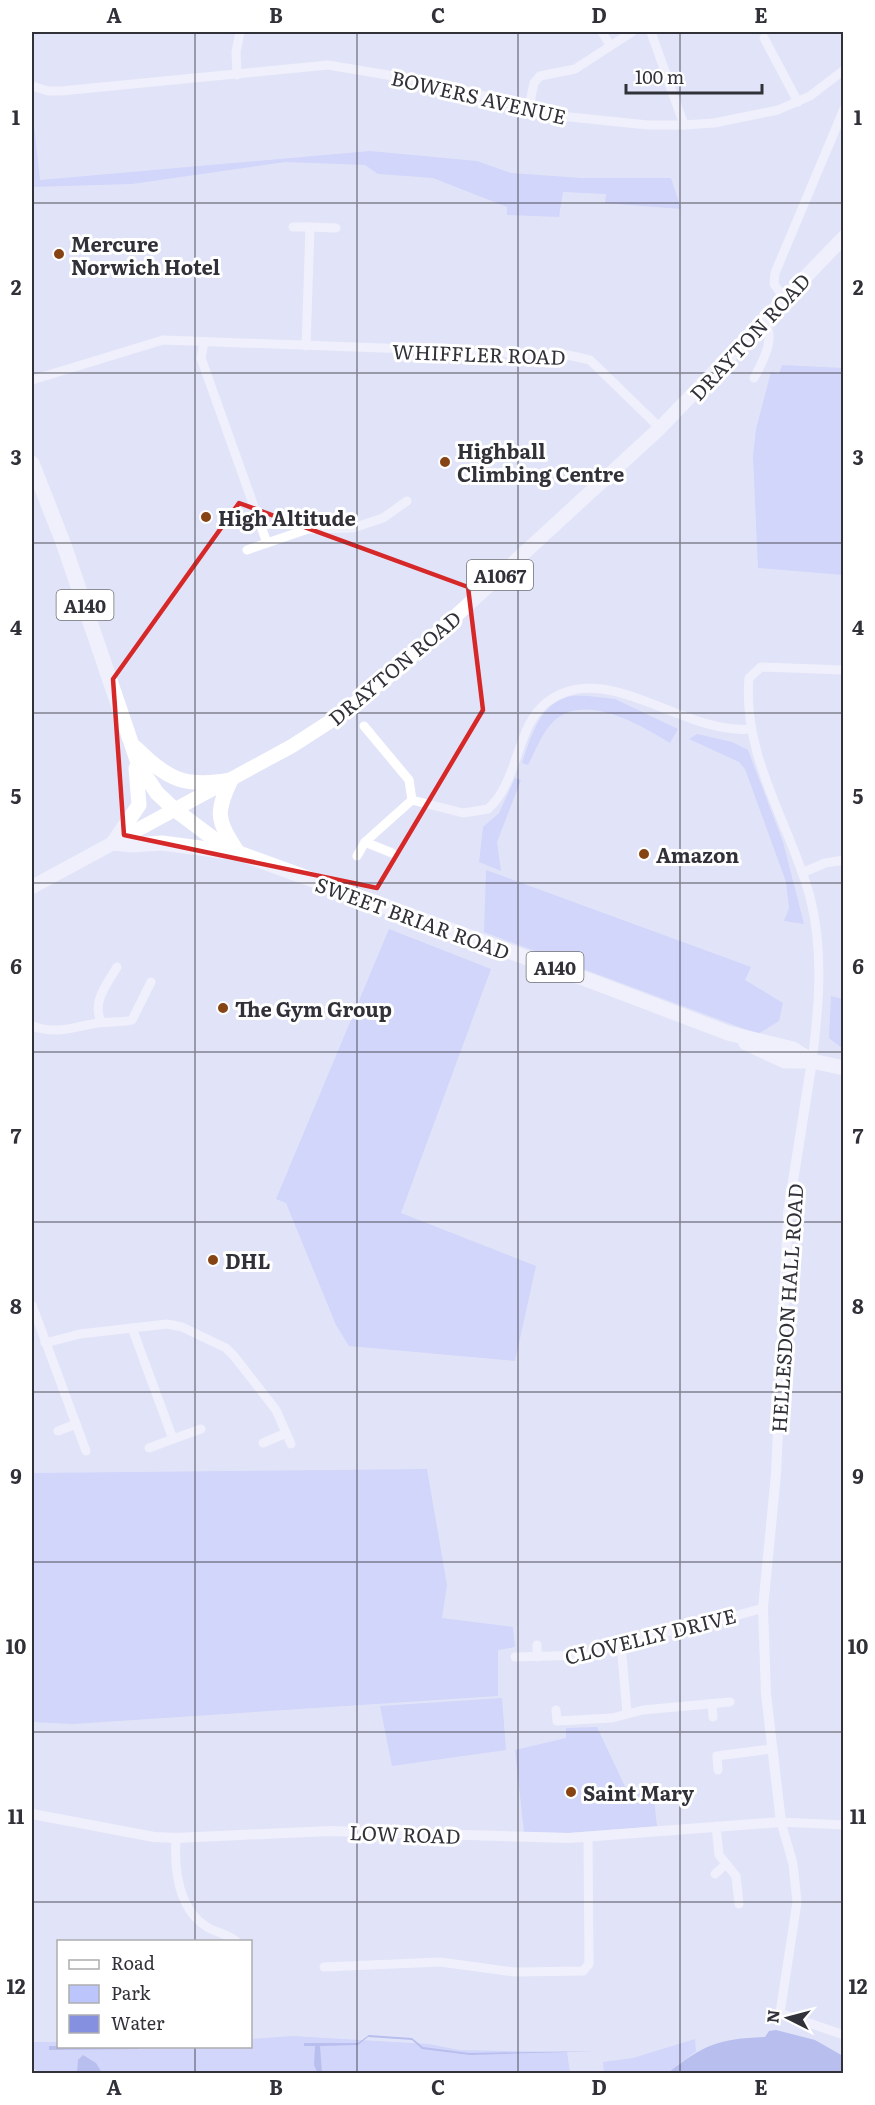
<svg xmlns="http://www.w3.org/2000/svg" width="875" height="2105" viewBox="0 0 875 2105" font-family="Literata,serif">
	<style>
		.green { fill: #bdc6fc }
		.water { fill: #8690e0 }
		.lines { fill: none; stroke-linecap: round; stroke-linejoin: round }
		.minor { stroke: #fff; stroke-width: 9 }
		.tertiary { stroke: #fff; stroke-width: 10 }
		.primary { stroke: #fff; stroke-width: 14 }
		.trunk { stroke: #fff; stroke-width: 15 }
		.marked { fill: none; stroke: #d62828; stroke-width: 4.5; stroke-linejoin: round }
		.grid { fill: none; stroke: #313239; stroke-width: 1.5; stroke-opacity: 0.55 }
		.poi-dot { fill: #864414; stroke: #fff; stroke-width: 2 }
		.labels { text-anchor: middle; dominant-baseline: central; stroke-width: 6; stroke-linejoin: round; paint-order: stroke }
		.shield { fill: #fff; stroke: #6f7074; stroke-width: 1.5 }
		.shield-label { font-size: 18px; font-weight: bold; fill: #313239 }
		.street-label { font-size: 20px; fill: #313239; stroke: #fff }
		.poi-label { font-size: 20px; font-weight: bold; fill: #313239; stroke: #fff; text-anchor: start }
		.neatline { fill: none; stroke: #313239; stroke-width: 2 }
		.grid-label { font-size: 20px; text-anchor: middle; font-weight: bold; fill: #313239 }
	</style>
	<rect width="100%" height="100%" fill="#e1e4f8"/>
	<g class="green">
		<path d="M32,106L40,180L370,151L477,161L511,173L582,178H671L681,209L605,203L606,194L563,192L559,217L507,215V207L433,178L378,174L365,165L285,162L132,184L32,187Z"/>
		<path d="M782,365L843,368V575L758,568L753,456L756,429L771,372L779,374Z"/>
		<path d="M588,696L615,699L678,729L670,743C639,724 582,690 551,724C541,735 535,752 528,765L522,763C530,740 538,707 565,698C571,695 581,696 588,696Z"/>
		<path d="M697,734L732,742L748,750L783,842L804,924L784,921L789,908L786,882L745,769L739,762L689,739Z"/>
		<path d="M515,778L521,780L497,842L501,871L479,862L483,827L499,813Z"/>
		<path d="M486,870L751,967L745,980L783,1003L779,1021L758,1034L484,932Z"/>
		<path d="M389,929L491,969L401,1213L536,1266L515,1361L349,1346L336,1325L286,1203L276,1199Z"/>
		<path d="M831,996L843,999V1049L829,1038Z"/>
		<path d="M427,1469L447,1585L442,1618L513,1627L515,1647L498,1650V1696L73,1724L32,1722V1473Z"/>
		<path d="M502,1698L506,1750L392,1766L380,1706Z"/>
		<path d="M597,1727L629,1795L653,1791L657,1826L568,1833L524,1832L515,1750L566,1738V1728Z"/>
		<path d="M292,2036L429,2044L459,2050L567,2052L570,2073L44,2074L32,2068V2042H58V2046H250L251,2039Z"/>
		<path d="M695,2039L696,2051L668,2073H604L603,2062L633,2058Z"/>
	</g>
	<g class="water">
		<path d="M776,2030L815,2040L843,2056V2073H668C705,2044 718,2039 765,2037L769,2031Z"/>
		<path d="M369,2035L412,2038L423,2047L469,2053L597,2051L470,2055L422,2049L412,2040L368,2037L358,2045L320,2046L322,2073L318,2074L314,2065L315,2046H304V2043H358Z"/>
		<path d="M49,2046H139V2049L49,2050Z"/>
		<path d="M83,2055L96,2063L102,2073H77L78,2060Z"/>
	</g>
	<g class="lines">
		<g class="minor">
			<path d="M602,32L610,45"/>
			<path d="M651,32L684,125"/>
			<path d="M764,38L798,102"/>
			<path d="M237,75L236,52L240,32"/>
			<path d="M32,86L48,91H61L328,65L447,85L550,115L648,125H684L714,123L778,110L810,96L844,70"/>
			<path d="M529,107L534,83L540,76L575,69L632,32"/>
			<path d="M293,227H310L306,346"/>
			<path d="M310,227L336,228"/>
			<path d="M784,298L774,284L775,273L844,109"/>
			<path d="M204,342L201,358L267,543L247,550"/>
			<path d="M754,378C763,361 778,335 762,319"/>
			<path d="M32,380L163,340L568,355L590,360L660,428"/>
			<path d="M267,543L308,529L353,528L383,518L407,501"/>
			<path d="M412,800L463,813L488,809C519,781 516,727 546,703C604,656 684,736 751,729"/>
			<path d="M365,842L392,853"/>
			<path d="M357,856L365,842L412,800L409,780L364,726"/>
			<path d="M802,873L825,863L844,860"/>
			<path d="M101,1022C92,1001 106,986 117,967"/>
			<path d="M32,1026C59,1035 71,1027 98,1023C110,1021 121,1023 132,1020L151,982"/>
			<path d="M812,1061C819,1007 824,951 810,897C790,824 742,756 749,678L761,667L844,670"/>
			<path d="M32,1305L86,1451"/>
			<path d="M132,1328L173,1439L201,1429"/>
			<path d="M45,1343L80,1334L167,1324L182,1327L226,1348L234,1356L276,1410L291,1444"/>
			<path d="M58,1431L76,1424"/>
			<path d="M263,1443L286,1433"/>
			<path d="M149,1448L173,1439"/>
			<path d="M621,1644L627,1713"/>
			<path d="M515,1657L584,1655L641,1637L706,1624L763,1608"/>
			<path d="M537,1657V1645"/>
			<path d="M712,1704L713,1717"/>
			<path d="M556,1710L557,1721L612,1718L643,1710L730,1702"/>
			<path d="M718,1770L717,1756L771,1749"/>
			<path d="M844,1825L781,1822L793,1864L797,1902L780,2013L844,2035"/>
			<path d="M716,1826L719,1855L736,1876L739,1904"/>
			<path d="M176,1838C174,1869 178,1909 207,1927C217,1933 229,1934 237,1942"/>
			<path d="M715,1874L726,1864"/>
			<path d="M324,1967L440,1962L514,1972L583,1971L589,1964L588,1837"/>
		</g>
		<path class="tertiary" d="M32,1814L154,1837L176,1838L330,1831L569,1838L781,1822L766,1694L763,1608L776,1474L788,1213L812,1061"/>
		<path class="primary" d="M32,887L292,746L337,717L397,670L660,428L844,237"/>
		<g class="trunk">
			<path d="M32,463L64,545L139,766L157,793L174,809L214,839L239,853L599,984L728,1033L793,1049L812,1061"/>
			<path d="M136,748C168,780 185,788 231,780"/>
			<path d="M136,768L139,805L113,843L132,845L162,843L230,852"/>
			<path d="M231,780C215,813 217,820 237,851"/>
			<path d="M746,1043L785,1061H812L844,1068"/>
		</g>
	</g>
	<path d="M0 0H875V2105H0ZM239,503L468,587L483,710L377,888L124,835L113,679Z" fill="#e1e4f8" fill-opacity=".55" fill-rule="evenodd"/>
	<path class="marked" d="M239,503L468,587L483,710L377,888L124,835L113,679Z"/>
	<path class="grid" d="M195,32V1942M357,32V2074M518,32V2074M680,32V2074M32,203H844M32,373H844M32,543H844M32,713H844M32,883H844M32,1052H844M32,1222H844M32,1392H844M32,1562H844M32,1732H844M32,1902H844M195,2046V2074"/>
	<g class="poi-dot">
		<circle cx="59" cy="254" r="6"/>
		<circle cx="445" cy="462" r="6"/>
		<circle cx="206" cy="517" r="6"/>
		<circle cx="644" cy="854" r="6"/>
		<circle cx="223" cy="1008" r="6"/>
		<circle cx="213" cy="1260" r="6"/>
		<circle cx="571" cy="1792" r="6"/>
	</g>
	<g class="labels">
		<g class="shield">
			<rect x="467" y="560" width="66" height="30" rx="4.5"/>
			<rect x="56.5" y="590" width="57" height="30" rx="4.5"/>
			<rect x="526.5" y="952" width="57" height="30" rx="4.5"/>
		</g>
		<g class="shield-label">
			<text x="500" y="575">A1067</text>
			<text x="85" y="605">A140</text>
			<text x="555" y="967">A140</text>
		</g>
		<g class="street-label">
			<text transform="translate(479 96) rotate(13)">BOWERS AVENUE</text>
			<text transform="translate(749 336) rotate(-47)">DRAYTON ROAD</text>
			<text transform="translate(479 353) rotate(2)">WHIFFLER ROAD</text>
			<text transform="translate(394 667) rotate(-40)">DRAYTON ROAD</text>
			<text transform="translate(413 917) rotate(20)">SWEET BRIAR ROAD</text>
			<text transform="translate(786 1308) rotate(-86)">HELLESDON HALL ROAD</text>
			<text transform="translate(650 1635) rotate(-14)">CLOVELLY DRIVE</text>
			<text transform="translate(405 1833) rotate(2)">LOW ROAD</text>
		</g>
		<g class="poi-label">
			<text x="71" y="243">Mercure<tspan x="71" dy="23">Norwich Hotel</tspan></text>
			<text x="457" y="450">Highball<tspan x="457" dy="23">Climbing Centre</tspan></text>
			<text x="218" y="517">High Altitude</text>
			<text x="656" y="854">Amazon</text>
			<text x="235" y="1008">The Gym Group</text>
			<text x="225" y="1260">DHL</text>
			<text x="583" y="1792">Saint Mary</text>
		</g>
	</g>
	<rect width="875" height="2105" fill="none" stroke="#ffffff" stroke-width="66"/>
	<rect x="57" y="1940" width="195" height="108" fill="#ffffff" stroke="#adadb0" stroke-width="1.5"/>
	<rect x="69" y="1960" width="30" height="9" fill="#ffffff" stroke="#adadb0" stroke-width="1.5"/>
	<text x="111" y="1970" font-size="18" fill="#313239">Road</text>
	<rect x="69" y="1985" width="30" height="18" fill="#bdc6fc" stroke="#adadb0" stroke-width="1.5"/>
	<text x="111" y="2000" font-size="18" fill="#313239">Park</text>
	<rect x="69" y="2015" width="30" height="18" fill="#8690e0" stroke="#adadb0" stroke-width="1.5"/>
	<text x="111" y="2030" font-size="18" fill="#313239">Water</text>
	<g transform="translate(788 2018) rotate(276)" stroke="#ffffff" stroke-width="4.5" paint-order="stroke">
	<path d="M0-4.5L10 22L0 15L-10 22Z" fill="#313239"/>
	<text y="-9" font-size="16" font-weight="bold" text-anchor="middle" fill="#313239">N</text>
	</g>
	<path d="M626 84v9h136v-9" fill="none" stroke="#313239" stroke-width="3"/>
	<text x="635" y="84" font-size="18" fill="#313239" stroke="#ffffff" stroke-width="4.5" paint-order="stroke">100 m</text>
	<rect x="33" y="33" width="809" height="2039" class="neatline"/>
	<g class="grid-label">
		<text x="114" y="23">A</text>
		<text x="276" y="23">B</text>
		<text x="438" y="23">C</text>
		<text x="599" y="23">D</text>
		<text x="761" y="23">E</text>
		<text x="16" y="125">1</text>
		<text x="858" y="125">1</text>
		<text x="16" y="295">2</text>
		<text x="858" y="295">2</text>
		<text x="16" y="465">3</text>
		<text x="858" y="465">3</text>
		<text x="16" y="635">4</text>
		<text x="858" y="635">4</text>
		<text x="16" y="804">5</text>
		<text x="858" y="804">5</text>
		<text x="16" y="974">6</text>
		<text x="858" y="974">6</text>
		<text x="16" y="1144">7</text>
		<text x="858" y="1144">7</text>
		<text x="16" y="1314">8</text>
		<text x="858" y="1314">8</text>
		<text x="16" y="1484">9</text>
		<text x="858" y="1484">9</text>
		<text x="16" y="1654">10</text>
		<text x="858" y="1654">10</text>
		<text x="16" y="1824">11</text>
		<text x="858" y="1824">11</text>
		<text x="16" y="1994">12</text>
		<text x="858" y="1994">12</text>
		<text x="114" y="2095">A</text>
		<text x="276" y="2095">B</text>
		<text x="438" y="2095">C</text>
		<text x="599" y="2095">D</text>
		<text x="761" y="2095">E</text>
	</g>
</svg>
